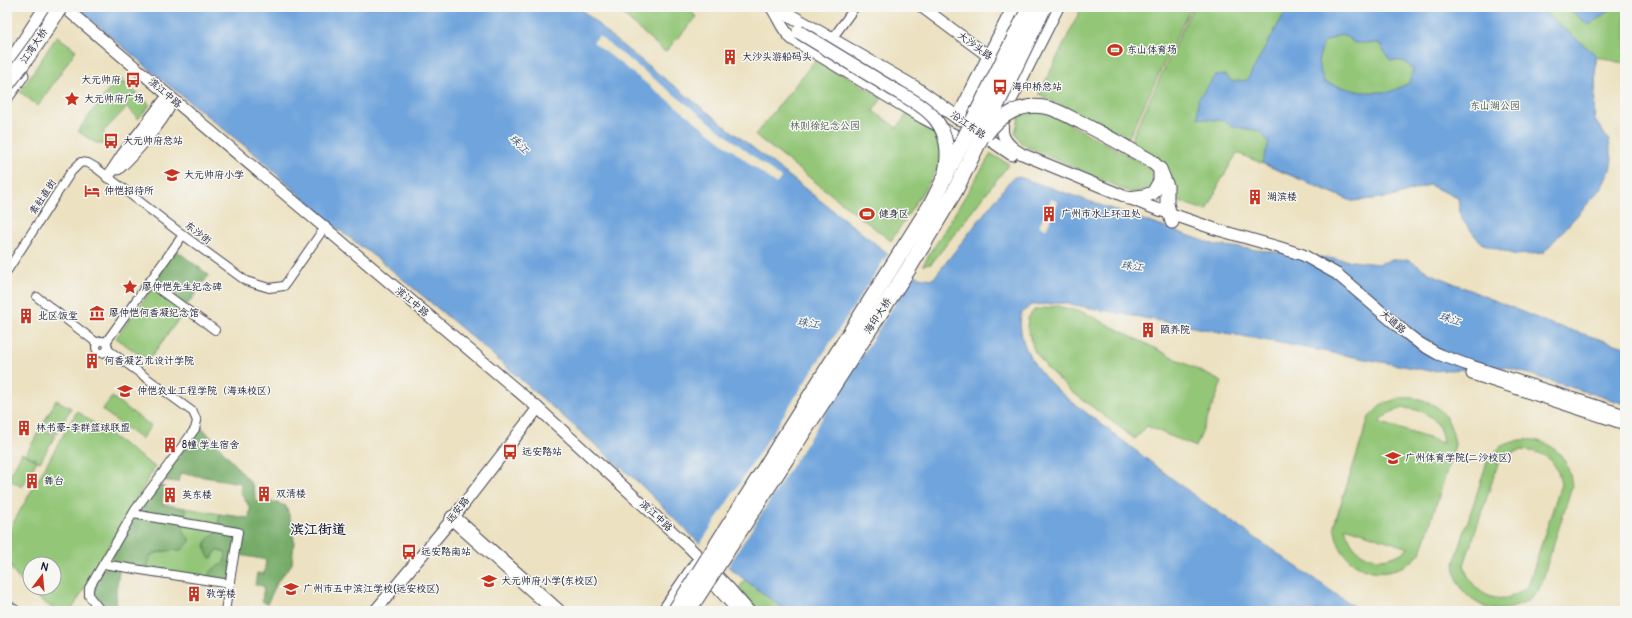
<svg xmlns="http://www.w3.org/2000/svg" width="1632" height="618" viewBox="0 0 1632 618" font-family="Pangolin,'LXGW WenKai TC',sans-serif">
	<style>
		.green { fill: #93c677; stroke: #5a7459; fill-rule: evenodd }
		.forest { fill: #76ab68; stroke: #4c6652 }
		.water { fill: #70a4dc; stroke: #49638c; fill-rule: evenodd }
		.pier { fill: #ece1c0 }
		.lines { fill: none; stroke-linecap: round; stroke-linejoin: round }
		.street-casing { stroke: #403f4f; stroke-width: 10 }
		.secondary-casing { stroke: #403f4f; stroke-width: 13 }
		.primary-casing { stroke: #403f4f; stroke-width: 15 }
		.highway-casing { stroke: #403f4f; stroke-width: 17 }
		.street { stroke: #fff; stroke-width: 8 }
		.secondary { stroke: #fff; stroke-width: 11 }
		.primary { stroke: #fff; stroke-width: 13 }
		.highway { stroke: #fff; stroke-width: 15 }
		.primary-bridge-casing { stroke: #403f4f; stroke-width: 15; stroke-linecap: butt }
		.highway-bridge-casing { stroke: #403f4f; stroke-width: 17; stroke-linecap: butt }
		.primary-bridge { stroke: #fff; stroke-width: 13 }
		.highway-bridge { stroke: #fff; stroke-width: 15 }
		.labels { text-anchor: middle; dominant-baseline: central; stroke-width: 3; stroke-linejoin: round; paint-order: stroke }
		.street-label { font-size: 10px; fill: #22223b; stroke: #f6f6f2 }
		.poi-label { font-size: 10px; fill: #22223b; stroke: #f6f6f2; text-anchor: start }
		.park-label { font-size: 10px; fill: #4a5b50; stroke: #f6f6f2 }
		.water-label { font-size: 11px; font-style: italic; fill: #41567b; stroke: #f6f6f2 }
		.district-label { font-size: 14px; font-weight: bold; fill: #22223b; stroke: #f6f6f2 }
	</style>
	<rect width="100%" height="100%" fill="#f6f6f2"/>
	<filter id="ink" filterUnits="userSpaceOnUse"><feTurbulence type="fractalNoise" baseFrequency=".025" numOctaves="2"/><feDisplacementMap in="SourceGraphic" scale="8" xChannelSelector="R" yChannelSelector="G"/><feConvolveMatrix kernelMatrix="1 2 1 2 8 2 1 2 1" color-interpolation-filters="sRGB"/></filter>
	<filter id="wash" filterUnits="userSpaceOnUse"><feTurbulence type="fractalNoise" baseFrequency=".012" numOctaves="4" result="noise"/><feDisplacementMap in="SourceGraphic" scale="16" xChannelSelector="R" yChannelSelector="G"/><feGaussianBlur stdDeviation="0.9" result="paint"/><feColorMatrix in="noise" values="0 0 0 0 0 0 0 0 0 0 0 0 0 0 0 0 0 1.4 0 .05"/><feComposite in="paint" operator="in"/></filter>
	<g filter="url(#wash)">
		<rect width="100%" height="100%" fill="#ece1c0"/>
		<g class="green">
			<path d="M614,7H697L692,13L697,17L665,52Z"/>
			<path d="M1082,7H1191L1128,139L1039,94Z"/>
			<path d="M1193,7H1625V64L1596,56L1594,119L1609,141L1516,255L1481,243L1461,218L1458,198L1429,185L1391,197L1352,201L1237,153L1219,184L1207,211L1178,201L1170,171L1157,158L1129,144Z"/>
			<path d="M57,36L76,50L38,106L20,92Z"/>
			<path d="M817,58L882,98L873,111L897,128L907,114L938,130L943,157L939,167L891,241L755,135Z"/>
			<path d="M118,77L150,105L138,119L127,107L103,132L113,143C96,147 91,140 78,131Z"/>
			<path d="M1033,110L1047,112L1148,166L1155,176L1154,187L1142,192H1129L1023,145L1015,133L1020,114Z"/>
			<path d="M991,154L1009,164L931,264L923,265Z"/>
			<path d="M152,289L184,312L148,361L116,338Z"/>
			<path d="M1057,306L1085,313L1222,382L1196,447L1147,426L1135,439L1071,391L1047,368L1034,350L1027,327L1028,318L1034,310Z"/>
			<path d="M112,397L151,426L141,439L102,410Z"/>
			<path d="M1400,398C1406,398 1413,397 1419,399C1443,404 1452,423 1455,445C1447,471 1438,498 1430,524C1427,532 1425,545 1420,553C1410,568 1382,576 1365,569C1344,561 1337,546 1334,525L1369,417L1382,404ZM1403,408C1427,410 1440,418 1443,443L1379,422L1389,413ZM1345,527L1409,548C1383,568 1353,560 1345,527Z"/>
			<path d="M56,400L71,408L56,434L42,426Z"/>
			<path d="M77,411L155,467L71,611H56L37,597L39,594C9,578 0,555 13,523ZM30,564H54V588H30Z"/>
			<path d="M41,428L55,436L40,462L26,454Z"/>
			<path d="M1519,440C1525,440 1532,439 1538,441C1561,447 1569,464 1572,486C1564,511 1556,537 1548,562C1545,571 1543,583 1538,591C1528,606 1499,615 1483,606C1463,596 1457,585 1454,564L1488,459L1501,446ZM1521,450C1545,451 1557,460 1561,484L1528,586C1524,588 1521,592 1517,594C1493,607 1470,589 1464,565L1498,464L1508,454Z"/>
			<path d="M22,453L37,461L22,487L8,479Z"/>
			<path d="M186,508L220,514L217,533L208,539L205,546L214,554L217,550L225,552L226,556L223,565C213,567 212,572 208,580L148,571L149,558L154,554L170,550L177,551L189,543L188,538L185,536L183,530Z"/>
			<path d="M745,580L787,611H759L739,588Z"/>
		</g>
		<g class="forest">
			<path d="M173,248L209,275L185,308L149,282Z"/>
			<path d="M201,426L252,484L257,502L268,500L286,506L292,524L294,541L292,564L278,581L267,604L262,601L264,586L255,585L257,573L264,574L266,560L235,554L230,584L208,580C209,571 214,567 223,564L226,556L225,552L217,550L212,558H210C206,554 203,545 208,539C209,537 214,535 217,533L220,514L249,518L250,508L240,492L241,483L180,473L178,482L161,480Z"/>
			<path d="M158,485L164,487L162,504L186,508C185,520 179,532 190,539V542L182,550C175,551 153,549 149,558C148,562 149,567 148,571L120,566L116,590L117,611H104L93,596V588L137,515Z"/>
		</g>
		<g class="water">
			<path d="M76,7H579L614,39L918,277L933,279L1008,183L1014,177H1019L1216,245L1378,264C1404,256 1406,257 1429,273L1551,324L1625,347V404L1506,367L1430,371L1064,303L1031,305L1021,314C1016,349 1042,377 1067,398L1195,496L1360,611H787L745,580L702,546L639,483L478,342L387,266L329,222L256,155L161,79Z"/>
			<path d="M1288,7H1538L1596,55L1594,119L1609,141L1612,159L1610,170L1601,189L1543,253L1516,255L1481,243L1461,218L1458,198L1429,185L1391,197L1352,201L1262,163L1269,143L1260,131L1235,127L1224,121L1198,118V99L1215,76L1226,75L1232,82L1247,80ZM1342,34L1355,43H1379L1390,60L1404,61L1413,69L1409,83L1390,92H1360L1324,82L1318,62L1323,43Z"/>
			<path d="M1566,7H1614L1589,25Z"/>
		</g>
		<g class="pier">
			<path d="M599,36L781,178L776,184L593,42Z"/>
			<path d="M1051,199L1058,202L1046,229L1039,226Z"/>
			<path d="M889,252L915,272L727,568L699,546Z"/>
		</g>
	</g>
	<g filter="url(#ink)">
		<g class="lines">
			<g class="street-casing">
				<g id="street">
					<path d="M832,39L855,7"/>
					<path d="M7,271L71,172L81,162L88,163L95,167L183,235L246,281L269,288L284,286L320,234"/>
					<path d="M149,282L215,330"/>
					<path d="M37,297L97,343"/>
					<circle cx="102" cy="347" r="6"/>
					<path d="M106,342L183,235"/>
					<path d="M133,514L238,532L225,611"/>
					<path d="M103,564L230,584"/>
					<path d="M7,604L17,611"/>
					<path d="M101,611L89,596V588L135,510L195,429L197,421L193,412L107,349"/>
				</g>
			</g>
			<g class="secondary-casing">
				<g id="secondary">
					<path d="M64,7L538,408L690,548L729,588L749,611"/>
					<path d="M771,7C779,18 782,30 792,39L923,118L957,136L971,140"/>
					<path d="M922,7L995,61"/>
					<path d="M1006,112C998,133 1003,143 1022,154L1148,206L1215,229L1278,247L1303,255L1337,274L1406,333L1419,343L1438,354L1465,364L1625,415"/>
					<path d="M978,132L1012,155"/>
					<path d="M118,169C132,156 168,117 172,99"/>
					<path d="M108,177L123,154L164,101L172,99"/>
					<path d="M1472,374L1625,424"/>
					<path d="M705,574L738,611"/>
					<path d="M375,611L453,518L538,408"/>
					<path d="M663,611L695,564"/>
				</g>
			</g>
			<g class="primary-casing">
				<g id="primary">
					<path d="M775,7L917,89L958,118L981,124L992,120L1008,104L1057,7"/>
					<path d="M7,96L22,75"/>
					<path d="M958,118L1014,7"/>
					<path d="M1128,148L1150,160L1160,169L1167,186V204L1172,222"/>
					<path d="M1129,198L1144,196L1153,193L1160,181V171"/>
				</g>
			</g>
			<g class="highway-casing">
				<g id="highway">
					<path d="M7,69L47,7"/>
					<path d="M453,518L557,611"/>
				</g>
			</g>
			<use href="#street" class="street"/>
			<use href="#secondary" class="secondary"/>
			<use href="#primary" class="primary"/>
			<use href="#highway" class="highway"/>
			<g class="primary-bridge-casing">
				<g id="primary-bridge">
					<path d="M799,32C830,51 860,69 891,88C906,97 925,106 936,120C947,135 949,154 945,172"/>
					<path d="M986,135C1000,115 1023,101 1049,108C1060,111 1071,118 1082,123C1097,131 1113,139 1128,148"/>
				</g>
			</g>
			<g class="highway-bridge-casing">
				<g id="highway-bridge">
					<path d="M7,84L35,46L60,7"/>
					<path d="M675,611L932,203L1030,7"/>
					<path d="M688,611L909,268L955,191L1044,7"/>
				</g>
			</g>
			<use href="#primary-bridge" class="primary-bridge"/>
			<use href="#highway-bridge" class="highway-bridge"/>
		</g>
	</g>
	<defs>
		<g id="stadium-bare" transform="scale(1.2)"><path d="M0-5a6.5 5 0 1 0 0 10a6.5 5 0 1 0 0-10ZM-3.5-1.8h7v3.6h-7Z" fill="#c8321e" stroke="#f6f6f2" stroke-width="2.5" paint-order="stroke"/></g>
		<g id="building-bare" transform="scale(1.2)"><path d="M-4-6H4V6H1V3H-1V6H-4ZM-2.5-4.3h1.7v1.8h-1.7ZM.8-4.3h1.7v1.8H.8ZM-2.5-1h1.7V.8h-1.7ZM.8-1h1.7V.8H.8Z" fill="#c8321e" stroke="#f6f6f2" stroke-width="2.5" paint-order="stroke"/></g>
		<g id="bus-bare" transform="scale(1.2)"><path d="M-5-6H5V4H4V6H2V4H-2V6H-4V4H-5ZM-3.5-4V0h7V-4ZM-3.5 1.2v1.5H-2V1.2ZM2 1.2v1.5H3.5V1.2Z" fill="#c8321e" stroke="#f6f6f2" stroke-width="2.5" paint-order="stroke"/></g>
		<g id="sight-bare" transform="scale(1.2)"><path d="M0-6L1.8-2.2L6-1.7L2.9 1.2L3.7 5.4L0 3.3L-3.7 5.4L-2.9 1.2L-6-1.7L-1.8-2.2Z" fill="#c8321e" stroke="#f6f6f2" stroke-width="2.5" paint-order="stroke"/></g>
		<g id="school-bare" transform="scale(1.2)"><path d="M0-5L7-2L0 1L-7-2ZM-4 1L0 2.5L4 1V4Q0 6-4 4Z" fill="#c8321e" stroke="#f6f6f2" stroke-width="2.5" paint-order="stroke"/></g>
		<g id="hotel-bare" transform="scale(1.2)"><path d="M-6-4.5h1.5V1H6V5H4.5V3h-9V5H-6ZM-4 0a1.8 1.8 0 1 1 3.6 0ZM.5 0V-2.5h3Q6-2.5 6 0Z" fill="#c8321e" stroke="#f6f6f2" stroke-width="2.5" paint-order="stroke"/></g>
		<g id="museum-bare" transform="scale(1.2)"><path d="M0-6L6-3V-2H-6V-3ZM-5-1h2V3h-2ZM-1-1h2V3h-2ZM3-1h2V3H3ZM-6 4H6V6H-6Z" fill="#c8321e" stroke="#f6f6f2" stroke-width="2.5" paint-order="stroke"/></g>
		<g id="university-bare" transform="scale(1.2)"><path d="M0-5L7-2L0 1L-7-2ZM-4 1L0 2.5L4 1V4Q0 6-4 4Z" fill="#c8321e" stroke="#f6f6f2" stroke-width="2.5" paint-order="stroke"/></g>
	</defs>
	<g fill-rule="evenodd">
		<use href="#stadium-bare" x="1115" y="50"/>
		<use href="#building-bare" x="730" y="57"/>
		<use href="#bus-bare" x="133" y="80"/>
		<use href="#bus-bare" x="1000" y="87"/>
		<use href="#sight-bare" x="72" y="99"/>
		<use href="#bus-bare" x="111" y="141"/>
		<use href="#school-bare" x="172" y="175"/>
		<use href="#hotel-bare" x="92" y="191"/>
		<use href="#building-bare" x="1255" y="197"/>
		<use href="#stadium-bare" x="867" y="214"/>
		<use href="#building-bare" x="1049" y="214"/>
		<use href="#sight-bare" x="130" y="287"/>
		<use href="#museum-bare" x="97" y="313"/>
		<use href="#building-bare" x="26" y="316"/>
		<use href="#building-bare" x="1148" y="330"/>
		<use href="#building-bare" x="92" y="361"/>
		<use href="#university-bare" x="125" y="391"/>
		<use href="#building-bare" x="24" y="428"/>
		<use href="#building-bare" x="170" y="445"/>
		<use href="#bus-bare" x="510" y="452"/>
		<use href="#university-bare" x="1393" y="458"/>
		<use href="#building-bare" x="32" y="481"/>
		<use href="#building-bare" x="264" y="494"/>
		<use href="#building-bare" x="170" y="495"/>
		<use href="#bus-bare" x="409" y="552"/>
		<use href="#university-bare" x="489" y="581"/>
		<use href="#school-bare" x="291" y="589"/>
		<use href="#building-bare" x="194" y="594"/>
	</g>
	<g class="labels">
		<g class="street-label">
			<text transform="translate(34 46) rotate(-56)">江湾大桥</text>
			<text transform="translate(975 46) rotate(36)">大沙头路</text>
			<text transform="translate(165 93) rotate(41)">滨江中路</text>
			<text transform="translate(968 125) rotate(35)">沿江东路</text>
			<text transform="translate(43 197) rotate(-57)">素社直街</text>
			<text transform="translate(198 233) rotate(37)">东沙街</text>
			<text transform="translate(412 302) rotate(40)">滨江中路</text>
			<text transform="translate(878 316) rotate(-57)">海印大桥</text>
			<text transform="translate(1393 322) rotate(41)">大通路</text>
			<text transform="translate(458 510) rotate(-52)">远安路</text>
			<text transform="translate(656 516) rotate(43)">滨江中路</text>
		</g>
		<g class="poi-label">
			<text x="1127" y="50">东山体育场</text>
			<text x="742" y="57">大沙头游船码头</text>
			<text x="121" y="80" text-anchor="end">大元帅府</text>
			<text x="1012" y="87">海印桥总站</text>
			<text x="84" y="99">大元帅府广场</text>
			<text x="123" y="141">大元帅府总站</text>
			<text x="184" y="175">大元帅府小学</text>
			<text x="104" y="191">仲恺招待所</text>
			<text x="1267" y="197">湖滨楼</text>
			<text x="879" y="214">健身区</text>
			<text x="1061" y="214">广州市水上环卫处</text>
			<text x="142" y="287">廖仲恺先生纪念碑</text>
			<text x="109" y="313">廖仲恺何香凝纪念馆</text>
			<text x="38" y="316">北区饭堂</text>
			<text x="1160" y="330">颐养院</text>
			<text x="104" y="361">何香凝艺术设计学院</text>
			<text x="137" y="391">仲恺农业工程学院（海珠校区）</text>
			<text x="36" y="428">林书豪-李群篮球联盟</text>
			<text x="182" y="445">8幢 学生宿舍</text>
			<text x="522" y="452">远安路站</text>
			<text x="1405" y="458">广州体育学院(二沙校区)</text>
			<text x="44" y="481">舞台</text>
			<text x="276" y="494">双清楼</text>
			<text x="182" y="495">英东楼</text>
			<text x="421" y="552">远安路南站</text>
			<text x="501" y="581">大元帅府小学(东校区)</text>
			<text x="303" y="589">广州市五中滨江学校(远安校区)</text>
			<text x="206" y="594">教学楼</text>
		</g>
		<g class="park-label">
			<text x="1495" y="106">东山湖公园</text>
			<text x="825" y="126">林则徐纪念公园</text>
		</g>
		<g class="water-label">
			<text transform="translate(519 144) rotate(46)">珠江</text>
			<text transform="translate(1132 266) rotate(8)">珠江</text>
			<text transform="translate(1450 319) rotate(19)">珠江</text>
			<text transform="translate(808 323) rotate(9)">珠江</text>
		</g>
		<g class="district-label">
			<text x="318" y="529">滨江街道</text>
		</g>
	</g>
	<rect width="1632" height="618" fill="none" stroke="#f6f6f2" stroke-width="24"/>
	<g transform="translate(42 576) rotate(16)"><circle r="19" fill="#f6f6f2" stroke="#a1a1a9"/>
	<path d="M0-3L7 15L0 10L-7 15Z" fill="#c8321e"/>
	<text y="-6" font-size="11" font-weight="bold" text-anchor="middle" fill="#22223b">N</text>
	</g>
</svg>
